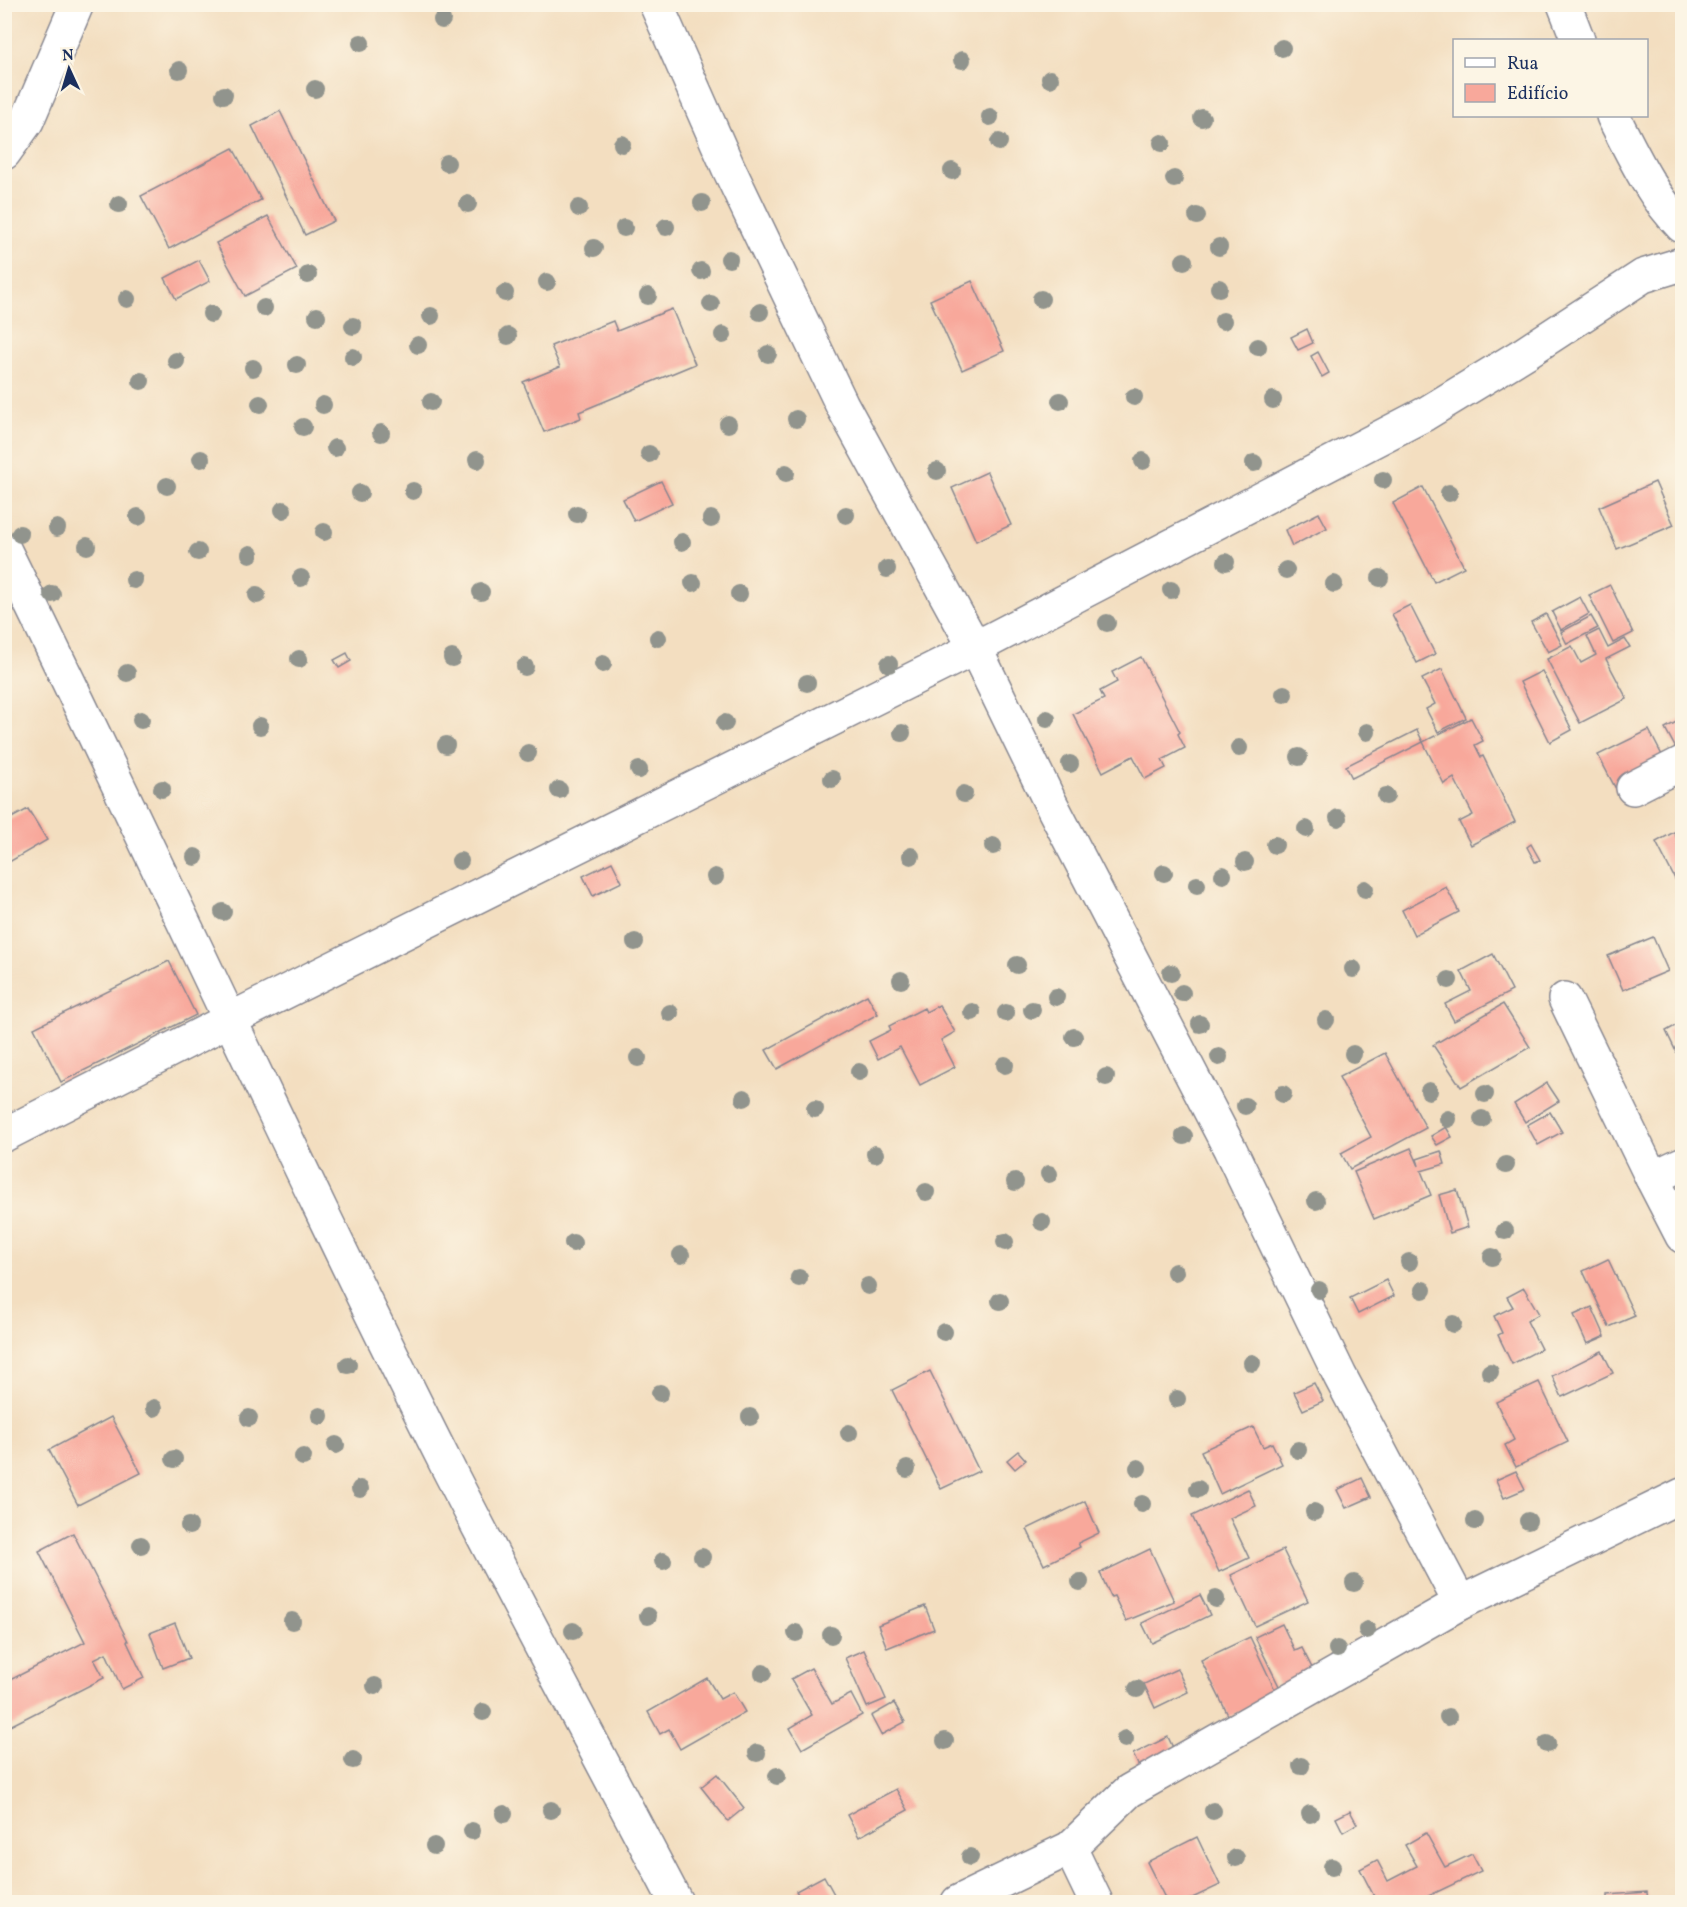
<svg xmlns="http://www.w3.org/2000/svg" width="1687" height="1907" viewBox="0 0 1687 1907" font-family="Vollkorn,serif">
	<style>
		.building { fill: #f8a89b }
		.lines { fill: none; stroke-linecap: round; stroke-linejoin: round }
		.minor-casing { stroke: #87868f; stroke-width: 36 }
		.minor { stroke: #fff; stroke-width: 33 }
		.tree { fill: #91948d }
	</style>
	<rect width="100%" height="100%" fill="#fcf5e5"/>
	<filter id="ink" filterUnits="userSpaceOnUse"><feTurbulence type="fractalNoise" baseFrequency=".0167" numOctaves="2"/><feDisplacementMap in="SourceGraphic" scale="12" xChannelSelector="R" yChannelSelector="G"/><feConvolveMatrix kernelMatrix="1 2 1 2 8 2 1 2 1" color-interpolation-filters="sRGB"/></filter>
	<filter id="wash" filterUnits="userSpaceOnUse"><feTurbulence type="fractalNoise" baseFrequency=".008" numOctaves="4" result="noise"/><feDisplacementMap in="SourceGraphic" scale="24" xChannelSelector="R" yChannelSelector="G"/><feGaussianBlur stdDeviation="1.35" result="paint"/><feColorMatrix in="noise" values="0 0 0 0 0 0 0 0 0 0 0 0 0 0 0 0 0 1.4 0 .05"/><feComposite in="paint" operator="in"/></filter>
	<g filter="url(#wash)">
		<rect width="100%" height="100%" fill="#f3dec0"/>
		<g id="blocks">
			<g class="building">
				<path d="M280,111L334,221L305,235L252,126Z"/>
				<path d="M233,148L261,200L169,249L141,196Z"/>
				<path d="M268,216L297,269L245,296L216,243Z"/>
				<path d="M199,260L210,281L176,299L165,278Z"/>
				<path d="M972,281L1004,351L962,370L930,300Z"/>
				<path d="M672,309L695,364L579,412L581,418L544,432L523,382L560,367L551,346L613,321L617,331Z"/>
				<path d="M1307,329L1313,343L1298,350L1291,337Z"/>
				<path d="M1318,352L1329,373L1322,377L1311,356Z"/>
				<path d="M987,472L1011,525L976,541L952,488Z"/>
				<path d="M661,481L672,503L634,521L623,499Z"/>
				<path d="M1655,482L1674,525L1617,549L1599,507Z"/>
				<path d="M1423,487L1464,567L1434,582L1393,503Z"/>
				<path d="M1319,513L1327,528L1292,546L1285,530Z"/>
				<path d="M1610,585L1633,633L1613,643L1589,595Z"/>
				<path d="M1580,597L1589,614L1561,630L1552,612Z"/>
				<path d="M1410,605L1435,654L1417,663L1392,614Z"/>
				<path d="M1546,614L1562,645L1548,652L1531,622Z"/>
				<path d="M1591,616L1598,628L1567,644L1561,632Z"/>
				<path d="M1599,630L1608,648L1625,639L1630,647L1606,659L1627,699L1580,723L1547,659L1572,646L1581,663L1596,655L1587,636Z"/>
				<path d="M347,653L351,661L339,668L334,660Z"/>
				<path d="M1141,657L1180,732L1178,734L1185,748L1162,760L1166,768L1145,779L1133,756L1103,772L1073,714L1104,699L1100,691L1117,682L1112,672Z"/>
				<path d="M1442,669L1466,718L1438,732L1426,709L1435,704L1422,679Z"/>
				<path d="M1542,671L1572,730L1550,742L1520,682Z"/>
				<path d="M1471,718L1483,741L1475,745L1481,757L1483,756L1515,822L1471,845L1459,822L1473,815L1454,778L1444,784L1423,742L1352,778L1346,766L1417,730L1423,742Z"/>
				<path d="M1682,719V755L1680,756L1665,728Z"/>
				<path d="M1649,730L1667,765L1617,791L1598,755Z"/>
				<path d="M28,809L47,840L4,865V822Z"/>
				<path d="M1674,832L1682,849V876L1675,879L1656,842Z"/>
				<path d="M1531,844L1540,860L1535,862L1527,847Z"/>
				<path d="M612,862L622,882L593,896L583,876Z"/>
				<path d="M1446,887L1459,912L1414,935L1402,910Z"/>
				<path d="M1653,937L1668,971L1623,990L1608,956Z"/>
				<path d="M1493,954L1512,991L1454,1021L1445,1004L1471,991L1461,971Z"/>
				<path d="M169,961L196,1015L61,1082L34,1028Z"/>
				<path d="M867,995L878,1014L777,1069L766,1050Z"/>
				<path d="M1503,1004L1530,1047L1461,1087L1433,1045Z"/>
				<path d="M939,1005L955,1032L941,1040L955,1067L920,1085L900,1047L878,1059L869,1041L891,1030L889,1026L924,1008L926,1012Z"/>
				<path d="M1682,1022V1064L1666,1031Z"/>
				<path d="M1385,1053L1426,1128L1350,1169L1341,1153L1371,1137L1339,1077Z"/>
				<path d="M1547,1083L1559,1101L1525,1122L1514,1104Z"/>
				<path d="M1550,1112L1562,1132L1538,1145L1527,1125Z"/>
				<path d="M1446,1127L1452,1137L1437,1145L1431,1136Z"/>
				<path d="M1411,1148L1419,1166L1417,1159L1441,1151L1445,1164L1421,1171L1431,1195L1374,1219L1354,1172Z"/>
				<path d="M1457,1190L1468,1227L1450,1233L1439,1195Z"/>
				<path d="M1608,1259L1635,1316L1609,1327L1583,1271Z"/>
				<path d="M1386,1280L1394,1296L1358,1314L1350,1298Z"/>
				<path d="M1524,1288L1539,1314L1527,1321L1541,1349L1512,1364L1498,1335L1502,1333L1494,1316L1513,1307L1507,1297Z"/>
				<path d="M1592,1307L1605,1336L1587,1344L1574,1315Z"/>
				<path d="M1602,1351L1613,1373L1562,1397L1552,1376Z"/>
				<path d="M930,1371L979,1471L941,1489L892,1390Z"/>
				<path d="M1539,1382L1568,1442L1516,1467L1505,1445L1514,1440L1496,1402Z"/>
				<path d="M1314,1383L1323,1401L1303,1410L1294,1392Z"/>
				<path d="M111,1417L141,1473L78,1505L49,1450Z"/>
				<path d="M1253,1427L1263,1447L1272,1443L1282,1464L1220,1494L1201,1451Z"/>
				<path d="M1018,1451L1026,1460L1015,1469L1007,1460Z"/>
				<path d="M1516,1471L1525,1489L1504,1498L1496,1480Z"/>
				<path d="M1362,1478L1371,1497L1346,1508L1337,1490Z"/>
				<path d="M1248,1489L1256,1506L1230,1518L1249,1558L1219,1572L1192,1516Z"/>
				<path d="M1085,1501L1099,1533L1078,1543L1080,1547L1044,1565L1027,1529Z"/>
				<path d="M73,1533L128,1641L127,1642L144,1678L122,1689L106,1653L94,1659L104,1678L4,1729V1683L85,1642L39,1551Z"/>
				<path d="M1150,1549L1174,1601L1126,1621L1114,1596L1111,1597L1100,1573Z"/>
				<path d="M1283,1550L1308,1601L1255,1626L1231,1575Z"/>
				<path d="M1200,1595L1210,1615L1152,1643L1142,1623Z"/>
				<path d="M925,1606L934,1629L887,1648L878,1625Z"/>
				<path d="M175,1623L189,1658L163,1668L150,1633Z"/>
				<path d="M1282,1624L1295,1651L1302,1648L1314,1672L1280,1688L1255,1637Z"/>
				<path d="M1250,1637L1277,1694L1229,1717L1201,1660Z"/>
				<path d="M864,1650L886,1699L867,1707L845,1658Z"/>
				<path d="M811,1668L832,1704L851,1694L862,1715L802,1749L790,1728L812,1715L791,1679Z"/>
				<path d="M1177,1669L1188,1692L1155,1708L1144,1684Z"/>
				<path d="M707,1678L720,1699L733,1692L745,1712L680,1749L669,1729L660,1734L648,1712Z"/>
				<path d="M894,1703L905,1722L881,1735L871,1716Z"/>
				<path d="M1168,1737L1175,1752L1140,1769L1133,1754Z"/>
				<path d="M717,1774L744,1808L728,1821L701,1787Z"/>
				<path d="M896,1789L908,1810L859,1837L847,1815Z"/>
				<path d="M1350,1811L1357,1824L1343,1832L1336,1818Z"/>
				<path d="M1426,1833L1445,1867L1472,1854L1481,1871L1416,1902H1377L1360,1869L1377,1860L1388,1881L1417,1866L1405,1845Z"/>
				<path d="M1197,1837L1220,1885L1184,1902H1167L1147,1862Z"/>
				<path d="M824,1876L835,1896L823,1902H803L796,1891Z"/>
				<path d="M1647,1892L1648,1902H1608V1895Z"/>
			</g>
		</g>
	</g>
	<g filter="url(#ink)">
		<use href="#blocks" fill-opacity="0" stroke="#87868f" stroke-width="1.5"/>
		<g class="lines">
			<g class="minor-casing">
				<g id="minor">
					<path d="M656,4L728,167L842,405L975,648L1049,800L1230,1149L1340,1376L1460,1603"/>
					<path d="M1564,4L1578,40"/>
					<path d="M1613,116C1633,155 1651,195 1682,226"/>
					<path d="M4,153L27,121L77,4"/>
					<path d="M4,549C155,856 296,1167 450,1472C524,1616 601,1759 676,1902"/>
					<path d="M1633,788L1682,763"/>
					<path d="M1565,999L1652,1178L1682,1236"/>
					<path d="M4,1135L229,1020L975,648L1425,414L1525,353L1643,276L1682,264"/>
					<path d="M1652,1178L1682,1164"/>
					<path d="M1070,1848L1096,1902"/>
					<path d="M958,1902L1070,1848L1129,1791L1460,1603L1682,1495"/>
				</g>
			</g>
			<use href="#minor" class="minor"/>
		</g>
		<g class="tree">
			<circle cx="442" cy="20" r="9"/>
			<circle cx="361" cy="43" r="9"/>
			<circle cx="1282" cy="48" r="9"/>
			<circle cx="962" cy="60" r="9"/>
			<circle cx="179" cy="70" r="9"/>
			<circle cx="1050" cy="79" r="9"/>
			<circle cx="315" cy="89" r="9"/>
			<circle cx="224" cy="95" r="9"/>
			<circle cx="990" cy="117" r="9"/>
			<circle cx="1202" cy="118" r="9"/>
			<circle cx="999" cy="142" r="9"/>
			<circle cx="1162" cy="143" r="9"/>
			<circle cx="622" cy="144" r="9"/>
			<circle cx="447" cy="163" r="9"/>
			<circle cx="952" cy="171" r="9"/>
			<circle cx="1174" cy="179" r="9"/>
			<circle cx="702" cy="203" r="9"/>
			<circle cx="119" cy="204" r="9"/>
			<circle cx="468" cy="204" r="9"/>
			<circle cx="579" cy="208" r="9"/>
			<circle cx="1197" cy="216" r="9"/>
			<circle cx="666" cy="227" r="9"/>
			<circle cx="624" cy="228" r="9"/>
			<circle cx="1219" cy="247" r="9"/>
			<circle cx="594" cy="248" r="9"/>
			<circle cx="729" cy="259" r="9"/>
			<circle cx="1184" cy="261" r="9"/>
			<circle cx="701" cy="271" r="9"/>
			<circle cx="308" cy="275" r="9"/>
			<circle cx="547" cy="282" r="9"/>
			<circle cx="1219" cy="288" r="9"/>
			<circle cx="505" cy="293" r="9"/>
			<circle cx="648" cy="296" r="9"/>
			<circle cx="127" cy="299" r="9"/>
			<circle cx="1041" cy="299" r="9"/>
			<circle cx="711" cy="304" r="9"/>
			<circle cx="264" cy="308" r="9"/>
			<circle cx="760" cy="312" r="9"/>
			<circle cx="211" cy="314" r="9"/>
			<circle cx="317" cy="316" r="9"/>
			<circle cx="431" cy="316" r="9"/>
			<circle cx="1223" cy="321" r="9"/>
			<circle cx="353" cy="326" r="9"/>
			<circle cx="723" cy="335" r="9"/>
			<circle cx="508" cy="336" r="9"/>
			<circle cx="418" cy="345" r="9"/>
			<circle cx="1258" cy="347" r="9"/>
			<circle cx="768" cy="354" r="9"/>
			<circle cx="353" cy="357" r="9"/>
			<circle cx="176" cy="361" r="9"/>
			<circle cx="297" cy="365" r="9"/>
			<circle cx="253" cy="368" r="9"/>
			<circle cx="141" cy="381" r="9"/>
			<circle cx="1134" cy="397" r="9"/>
			<circle cx="1273" cy="400" r="9"/>
			<circle cx="1060" cy="401" r="9"/>
			<circle cx="431" cy="402" r="9"/>
			<circle cx="260" cy="404" r="9"/>
			<circle cx="323" cy="405" r="9"/>
			<circle cx="796" cy="419" r="9"/>
			<circle cx="728" cy="424" r="9"/>
			<circle cx="303" cy="427" r="9"/>
			<circle cx="381" cy="433" r="9"/>
			<circle cx="335" cy="448" r="9"/>
			<circle cx="649" cy="454" r="9"/>
			<circle cx="201" cy="459" r="9"/>
			<circle cx="477" cy="460" r="9"/>
			<circle cx="1143" cy="461" r="9"/>
			<circle cx="1254" cy="463" r="9"/>
			<circle cx="937" cy="471" r="9"/>
			<circle cx="786" cy="473" r="9"/>
			<circle cx="1383" cy="480" r="9"/>
			<circle cx="167" cy="486" r="9"/>
			<circle cx="413" cy="491" r="9"/>
			<circle cx="360" cy="493" r="9"/>
			<circle cx="1449" cy="493" r="9"/>
			<circle cx="283" cy="510" r="9"/>
			<circle cx="577" cy="514" r="9"/>
			<circle cx="846" cy="515" r="9"/>
			<circle cx="138" cy="517" r="9"/>
			<circle cx="711" cy="519" r="9"/>
			<circle cx="57" cy="528" r="9"/>
			<circle cx="324" cy="532" r="9"/>
			<circle cx="20" cy="534" r="9"/>
			<circle cx="682" cy="542" r="9"/>
			<circle cx="87" cy="546" r="9"/>
			<circle cx="198" cy="552" r="9"/>
			<circle cx="250" cy="554" r="9"/>
			<circle cx="1226" cy="562" r="9"/>
			<circle cx="887" cy="569" r="9"/>
			<circle cx="1286" cy="570" r="9"/>
			<circle cx="301" cy="578" r="9"/>
			<circle cx="1380" cy="578" r="9"/>
			<circle cx="134" cy="580" r="9"/>
			<circle cx="693" cy="583" r="9"/>
			<circle cx="1334" cy="584" r="9"/>
			<circle cx="1171" cy="590" r="9"/>
			<circle cx="481" cy="592" r="9"/>
			<circle cx="52" cy="594" r="9"/>
			<circle cx="739" cy="594" r="9"/>
			<circle cx="257" cy="595" r="9"/>
			<circle cx="1107" cy="623" r="9"/>
			<circle cx="658" cy="638" r="9"/>
			<circle cx="452" cy="658" r="9"/>
			<circle cx="299" cy="659" r="9"/>
			<circle cx="603" cy="664" r="9"/>
			<circle cx="889" cy="664" r="9"/>
			<circle cx="525" cy="667" r="9"/>
			<circle cx="127" cy="673" r="9"/>
			<circle cx="807" cy="683" r="9"/>
			<circle cx="1284" cy="694" r="9"/>
			<circle cx="1047" cy="719" r="9"/>
			<circle cx="141" cy="720" r="9"/>
			<circle cx="725" cy="723" r="9"/>
			<circle cx="260" cy="726" r="9"/>
			<circle cx="1367" cy="732" r="9"/>
			<circle cx="902" cy="733" r="9"/>
			<circle cx="446" cy="745" r="9"/>
			<circle cx="1239" cy="748" r="9"/>
			<circle cx="528" cy="753" r="9"/>
			<circle cx="1299" cy="757" r="9"/>
			<circle cx="1070" cy="764" r="9"/>
			<circle cx="639" cy="770" r="9"/>
			<circle cx="832" cy="779" r="9"/>
			<circle cx="162" cy="789" r="9"/>
			<circle cx="559" cy="790" r="9"/>
			<circle cx="964" cy="794" r="9"/>
			<circle cx="1386" cy="796" r="9"/>
			<circle cx="1338" cy="818" r="9"/>
			<circle cx="1306" cy="829" r="9"/>
			<circle cx="1275" cy="845" r="9"/>
			<circle cx="993" cy="846" r="9"/>
			<circle cx="911" cy="856" r="9"/>
			<circle cx="195" cy="857" r="9"/>
			<circle cx="460" cy="861" r="9"/>
			<circle cx="1245" cy="862" r="9"/>
			<circle cx="1164" cy="873" r="9"/>
			<circle cx="1223" cy="875" r="9"/>
			<circle cx="715" cy="877" r="9"/>
			<circle cx="1197" cy="885" r="9"/>
			<circle cx="1365" cy="889" r="9"/>
			<circle cx="223" cy="912" r="9"/>
			<circle cx="635" cy="942" r="9"/>
			<circle cx="1017" cy="965" r="9"/>
			<circle cx="1353" cy="969" r="9"/>
			<circle cx="1171" cy="973" r="9"/>
			<circle cx="901" cy="980" r="9"/>
			<circle cx="1449" cy="980" r="9"/>
			<circle cx="1182" cy="993" r="9"/>
			<circle cx="1056" cy="997" r="9"/>
			<circle cx="1032" cy="1010" r="9"/>
			<circle cx="972" cy="1012" r="9"/>
			<circle cx="670" cy="1013" r="9"/>
			<circle cx="1006" cy="1013" r="9"/>
			<circle cx="1326" cy="1020" r="9"/>
			<circle cx="1200" cy="1024" r="9"/>
			<circle cx="1074" cy="1037" r="9"/>
			<circle cx="1353" cy="1054" r="9"/>
			<circle cx="1219" cy="1057" r="9"/>
			<circle cx="638" cy="1058" r="9"/>
			<circle cx="1005" cy="1065" r="9"/>
			<circle cx="859" cy="1072" r="9"/>
			<circle cx="1106" cy="1077" r="9"/>
			<circle cx="1429" cy="1091" r="9"/>
			<circle cx="1283" cy="1094" r="9"/>
			<circle cx="1485" cy="1094" r="9"/>
			<circle cx="744" cy="1098" r="9"/>
			<circle cx="1245" cy="1106" r="9"/>
			<circle cx="815" cy="1109" r="9"/>
			<circle cx="1448" cy="1119" r="9"/>
			<circle cx="1482" cy="1119" r="9"/>
			<circle cx="1184" cy="1136" r="9"/>
			<circle cx="875" cy="1154" r="9"/>
			<circle cx="1506" cy="1165" r="9"/>
			<circle cx="1049" cy="1174" r="9"/>
			<circle cx="1015" cy="1182" r="9"/>
			<circle cx="926" cy="1192" r="9"/>
			<circle cx="1316" cy="1201" r="9"/>
			<circle cx="1042" cy="1222" r="9"/>
			<circle cx="1505" cy="1231" r="9"/>
			<circle cx="1005" cy="1242" r="9"/>
			<circle cx="573" cy="1243" r="9"/>
			<circle cx="681" cy="1255" r="9"/>
			<circle cx="1492" cy="1257" r="9"/>
			<circle cx="1409" cy="1262" r="9"/>
			<circle cx="1175" cy="1272" r="9"/>
			<circle cx="799" cy="1278" r="9"/>
			<circle cx="868" cy="1286" r="9"/>
			<circle cx="1319" cy="1290" r="9"/>
			<circle cx="1423" cy="1290" r="9"/>
			<circle cx="1000" cy="1301" r="9"/>
			<circle cx="1453" cy="1324" r="9"/>
			<circle cx="944" cy="1332" r="9"/>
			<circle cx="1252" cy="1363" r="9"/>
			<circle cx="348" cy="1365" r="9"/>
			<circle cx="1490" cy="1372" r="9"/>
			<circle cx="660" cy="1393" r="9"/>
			<circle cx="1177" cy="1399" r="9"/>
			<circle cx="154" cy="1408" r="9"/>
			<circle cx="320" cy="1416" r="9"/>
			<circle cx="750" cy="1417" r="9"/>
			<circle cx="249" cy="1418" r="9"/>
			<circle cx="849" cy="1433" r="9"/>
			<circle cx="336" cy="1445" r="9"/>
			<circle cx="1298" cy="1450" r="9"/>
			<circle cx="303" cy="1457" r="9"/>
			<circle cx="174" cy="1459" r="9"/>
			<circle cx="1138" cy="1468" r="9"/>
			<circle cx="907" cy="1469" r="9"/>
			<circle cx="360" cy="1489" r="9"/>
			<circle cx="1198" cy="1489" r="9"/>
			<circle cx="1142" cy="1504" r="9"/>
			<circle cx="1314" cy="1512" r="9"/>
			<circle cx="1475" cy="1521" r="9"/>
			<circle cx="1528" cy="1521" r="9"/>
			<circle cx="189" cy="1526" r="9"/>
			<circle cx="141" cy="1545" r="9"/>
			<circle cx="702" cy="1557" r="9"/>
			<circle cx="663" cy="1561" r="9"/>
			<circle cx="1080" cy="1582" r="9"/>
			<circle cx="1354" cy="1583" r="9"/>
			<circle cx="1216" cy="1599" r="9"/>
			<circle cx="648" cy="1616" r="9"/>
			<circle cx="292" cy="1621" r="9"/>
			<circle cx="1367" cy="1630" r="9"/>
			<circle cx="573" cy="1631" r="9"/>
			<circle cx="796" cy="1633" r="9"/>
			<circle cx="831" cy="1635" r="9"/>
			<circle cx="1337" cy="1649" r="9"/>
			<circle cx="763" cy="1673" r="9"/>
			<circle cx="375" cy="1686" r="9"/>
			<circle cx="1137" cy="1689" r="9"/>
			<circle cx="483" cy="1712" r="9"/>
			<circle cx="1448" cy="1717" r="9"/>
			<circle cx="1125" cy="1739" r="9"/>
			<circle cx="945" cy="1741" r="9"/>
			<circle cx="1547" cy="1744" r="9"/>
			<circle cx="757" cy="1753" r="9"/>
			<circle cx="353" cy="1760" r="9"/>
			<circle cx="1301" cy="1766" r="9"/>
			<circle cx="777" cy="1776" r="9"/>
			<circle cx="551" cy="1810" r="9"/>
			<circle cx="1213" cy="1811" r="9"/>
			<circle cx="504" cy="1814" r="9"/>
			<circle cx="1310" cy="1814" r="9"/>
			<circle cx="472" cy="1831" r="9"/>
			<circle cx="434" cy="1846" r="9"/>
			<circle cx="970" cy="1857" r="9"/>
			<circle cx="1236" cy="1858" r="9"/>
			<circle cx="1332" cy="1867" r="9"/>
		</g>
	</g>
	<rect width="1687" height="1907" fill="none" stroke="#fcf5e5" stroke-width="24"/>
	<rect x="1453" y="39" width="195" height="78" fill="#fcf5e5" stroke="#a2a6af" stroke-width="1.5"/>
	<rect x="1465" y="58" width="30" height="9" fill="#ffffff" stroke="#a2a6af" stroke-width="1.5"/>
	<text x="1507" y="69" font-size="18" fill="#1b2f5e">Rua</text>
	<rect x="1465" y="84" width="30" height="18" fill="#f8a89b" stroke="#a2a6af" stroke-width="1.5"/>
	<text x="1507" y="99" font-size="18" fill="#1b2f5e">Edifício</text>
	<g transform="translate(69 69) rotate(356)" stroke="#fcf5e5" stroke-width="4.5" paint-order="stroke">
	<path d="M0-4.5L10 22L0 15L-10 22Z" fill="#1b2f5e"/>
	<text y="-9" font-size="16" font-weight="bold" text-anchor="middle" fill="#1b2f5e">N</text>
	</g>
</svg>
